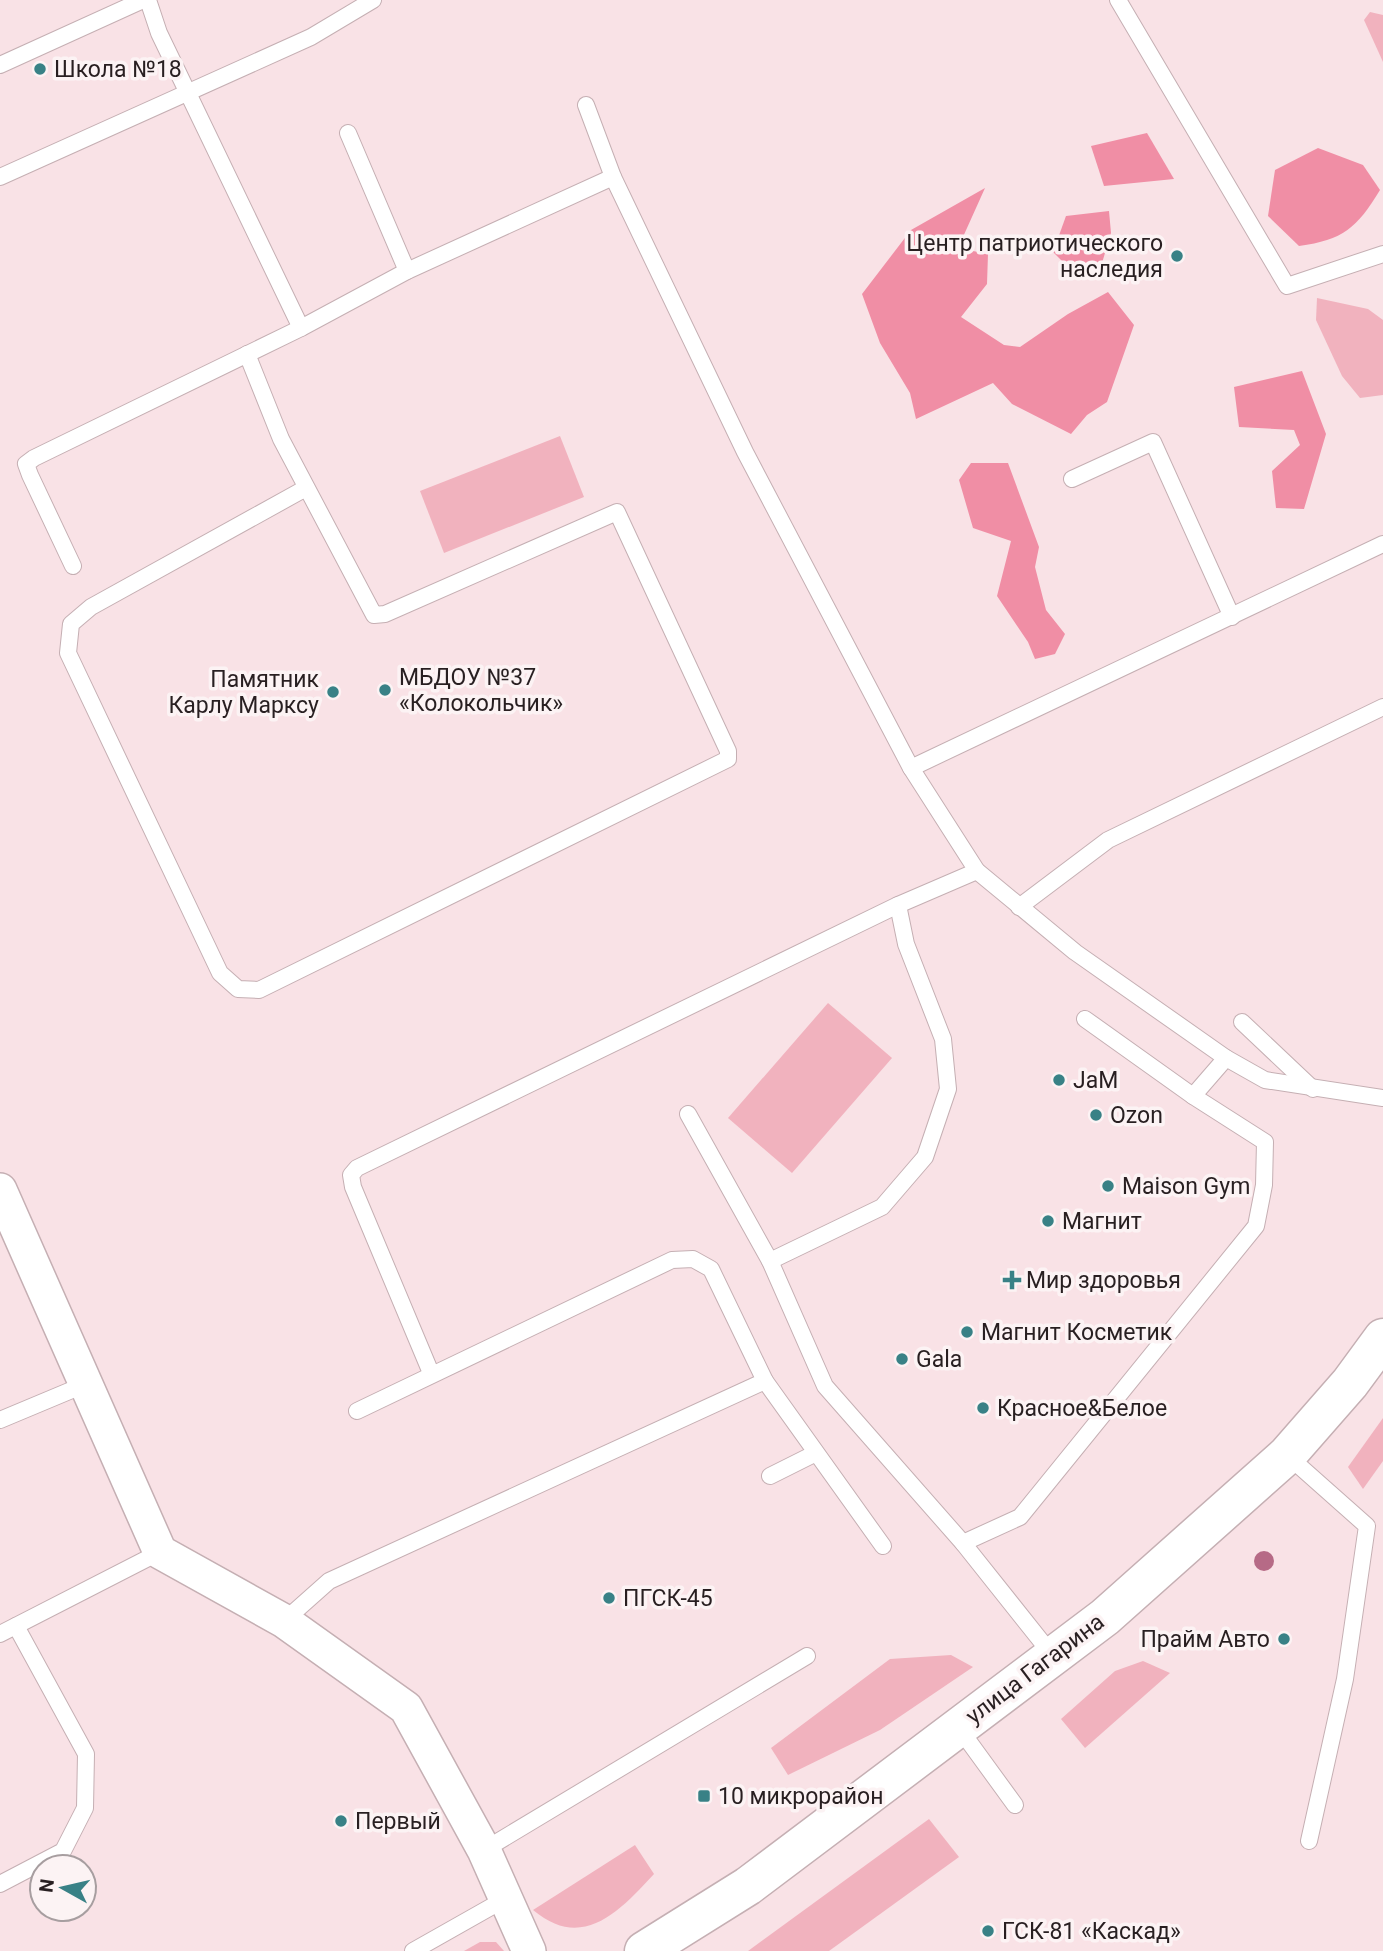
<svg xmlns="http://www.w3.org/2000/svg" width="1383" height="1951" viewBox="0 0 1383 1951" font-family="Roboto,sans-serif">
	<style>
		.green { fill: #f1b2be }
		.forest { fill: #f08ea5 }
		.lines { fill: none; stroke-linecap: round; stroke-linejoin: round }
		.service-casing { stroke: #c5afb3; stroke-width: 18 }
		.minor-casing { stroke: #c5afb3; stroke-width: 36 }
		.secondary-casing { stroke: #c5afb3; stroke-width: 41 }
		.service { stroke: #fff; stroke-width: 16 }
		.minor { stroke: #fff; stroke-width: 33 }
		.secondary { stroke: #fff; stroke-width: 38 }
		.tree { fill: #b66a86 }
		.poi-dot { fill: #398186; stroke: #fcf3f4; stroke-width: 2.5 }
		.labels { text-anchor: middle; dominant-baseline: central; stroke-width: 7; stroke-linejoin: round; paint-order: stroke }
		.poi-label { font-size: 23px; fill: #281f21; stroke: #fcf3f4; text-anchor: start }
		.street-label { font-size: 23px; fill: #281f21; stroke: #fcf3f4 }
	</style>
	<rect width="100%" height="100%" fill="#f9e2e6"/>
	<g class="green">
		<path d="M1370,12L1383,15V62L1364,20Z"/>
		<path d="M1317,298L1368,309L1383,320V395L1360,398L1342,376L1316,320Z"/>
		<path d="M560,436L584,497L444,553L420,491Z"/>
		<path d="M828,1003L892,1058L792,1173L728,1118Z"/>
		<path d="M1383,1418V1461L1363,1489L1348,1467Z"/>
		<path d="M951,1655L973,1667L880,1730L788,1775L771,1748L890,1659Z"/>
		<path d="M1143,1661L1170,1673L1085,1748L1061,1719L1115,1671Z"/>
		<path d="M929,1819L959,1857L829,1951H748Z"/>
		<path d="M635,1845L654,1874C618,1913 582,1951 533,1910Z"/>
		<path d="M480,1942H496L504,1951H464Z"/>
	</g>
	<g class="forest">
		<path d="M1147,133L1174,179L1104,186L1091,146Z"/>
		<path d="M1318,148L1363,165L1380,190C1357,228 1343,240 1299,246L1268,216L1275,170Z"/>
		<path d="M985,188L958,248L988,254L987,284L961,317L1004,345L1020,347L1068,314L1108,292L1134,325L1107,402L1087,415L1071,434L1012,404L993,383L916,419L910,393L880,343L862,294L911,230Z"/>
		<path d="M1109,211L1111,233L1099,273H1074L1053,252L1066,216Z"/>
		<path d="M1302,371L1326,434L1304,509L1276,508L1272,471L1300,445L1294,430L1239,427L1234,387Z"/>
		<path d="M971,463H1008L1039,547L1035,567L1046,610L1065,634L1055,654L1035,659L1028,642L997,596L1011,541L973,528L959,480Z"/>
	</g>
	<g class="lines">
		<g class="service-casing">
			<g id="service">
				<path d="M148,0L159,33L301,328"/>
				<path d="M1118,0L1287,286L1383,254"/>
				<path d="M0,65L143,0"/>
				<path d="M586,105L613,177L745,452L911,768L1383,544"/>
				<path d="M348,133L407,271"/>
				<path d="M0,177L311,37L373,0"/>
				<path d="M247,354L281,439L374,615L385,614L617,512L728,751V759L259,990L238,989L220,973L68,653L71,624L91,607L306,488"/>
				<path d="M1072,479L1153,442L1232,617"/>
				<path d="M73,566L30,475L26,464L34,458L301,328L407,271L613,177"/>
				<path d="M911,768L977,871L1075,952L1226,1058L1265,1080L1383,1098"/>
				<path d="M1019,907L1108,840L1383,707"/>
				<path d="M1242,1022L1313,1089"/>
				<path d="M1193,1096L1226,1058"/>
				<path d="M688,1114L770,1261L825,1386L963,1543L1053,1656"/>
				<path d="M770,1261L882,1207L925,1157L948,1089L943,1039L906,944L898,905"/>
				<path d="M431,1373L353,1187L351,1175L357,1168L898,905L977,871"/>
				<path d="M765,1381L883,1546"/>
				<path d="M0,1420L86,1384"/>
				<path d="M1287,1455L1367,1526L1345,1679L1309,1841"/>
				<path d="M770,1476L816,1453"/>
				<path d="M963,1543L1020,1517L1256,1226L1264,1185L1265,1142L1193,1096L1085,1019"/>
				<path d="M284,1621L329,1581L765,1381L711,1269L693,1259L672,1260L357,1411"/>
				<path d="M0,1634L160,1552"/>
				<path d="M959,1728L1015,1805"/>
				<path d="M484,1850L807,1656"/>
				<path d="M0,1884L63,1851L85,1808L86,1754L16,1626"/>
				<path d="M413,1951L505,1899"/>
			</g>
		</g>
		<g class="minor-casing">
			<path id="minor" d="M0,1190L160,1552L284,1621L406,1708L484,1850L529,1951"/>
		</g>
		<g class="secondary-casing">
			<path id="secondary" d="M644,1951L748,1886L1105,1617L1287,1455L1350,1383L1383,1338"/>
		</g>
		<use href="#service" class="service"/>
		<use href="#minor" class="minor"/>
		<use href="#secondary" class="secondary"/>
	</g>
	<circle class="tree" cx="1264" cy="1561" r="10"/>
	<g class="poi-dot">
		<circle cx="40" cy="69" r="7"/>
		<circle cx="1177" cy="256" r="7"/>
		<circle cx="385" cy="690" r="7"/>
		<circle cx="333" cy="692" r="7"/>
		<circle cx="1059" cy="1080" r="7"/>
		<circle cx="1096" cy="1115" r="7"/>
		<circle cx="1108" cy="1186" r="7"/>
		<circle cx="1048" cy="1221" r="7"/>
		<path d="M1008.5 1269.5h7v7h7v7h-7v7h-7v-7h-7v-7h7z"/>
		<circle cx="967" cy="1332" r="7"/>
		<circle cx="902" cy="1359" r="7"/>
		<circle cx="983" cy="1408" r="7"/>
		<circle cx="609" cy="1598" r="7"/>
		<circle cx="1284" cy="1639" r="7"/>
		<rect x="697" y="1789" width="14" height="14" rx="3.5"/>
		<circle cx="341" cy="1821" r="7"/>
		<circle cx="988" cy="1931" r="7"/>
	</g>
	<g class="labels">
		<g class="poi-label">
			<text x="54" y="69">Школа №18</text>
			<text x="1163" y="243" text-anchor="end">Центр патриотического<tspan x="1163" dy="26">наследия</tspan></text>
			<text x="399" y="677">МБДОУ №37<tspan x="399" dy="26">«Колокольчик»</tspan></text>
			<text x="319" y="679" text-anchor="end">Памятник<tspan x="319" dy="26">Карлу Марксу</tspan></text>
			<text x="1073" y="1080">JaM</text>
			<text x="1110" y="1115">Ozon</text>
			<text x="1122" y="1186">Maison Gym</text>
			<text x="1062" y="1221">Магнит</text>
			<text x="1026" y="1280">Мир здоровья</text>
			<text x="981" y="1332">Магнит Косметик</text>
			<text x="916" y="1359">Gala</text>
			<text x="997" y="1408">Красное&amp;Белое</text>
			<text x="623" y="1598">ПГСК-45</text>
			<text x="1270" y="1639" text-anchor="end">Прайм Авто</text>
			<text x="718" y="1796">10 микрорайон</text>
			<text x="355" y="1821">Первый</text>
			<text x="1002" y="1931">ГСК-81 «Каскад»</text>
		</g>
		<g class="street-label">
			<text transform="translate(1035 1669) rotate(-37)">улица Гагарина</text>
		</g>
	</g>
	<g transform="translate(63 1888) rotate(278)"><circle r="33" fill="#fcf3f4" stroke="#a79ea0" stroke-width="2"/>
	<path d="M0-5L12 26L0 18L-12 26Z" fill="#398186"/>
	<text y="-10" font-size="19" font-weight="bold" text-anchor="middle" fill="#281f21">N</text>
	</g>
</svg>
